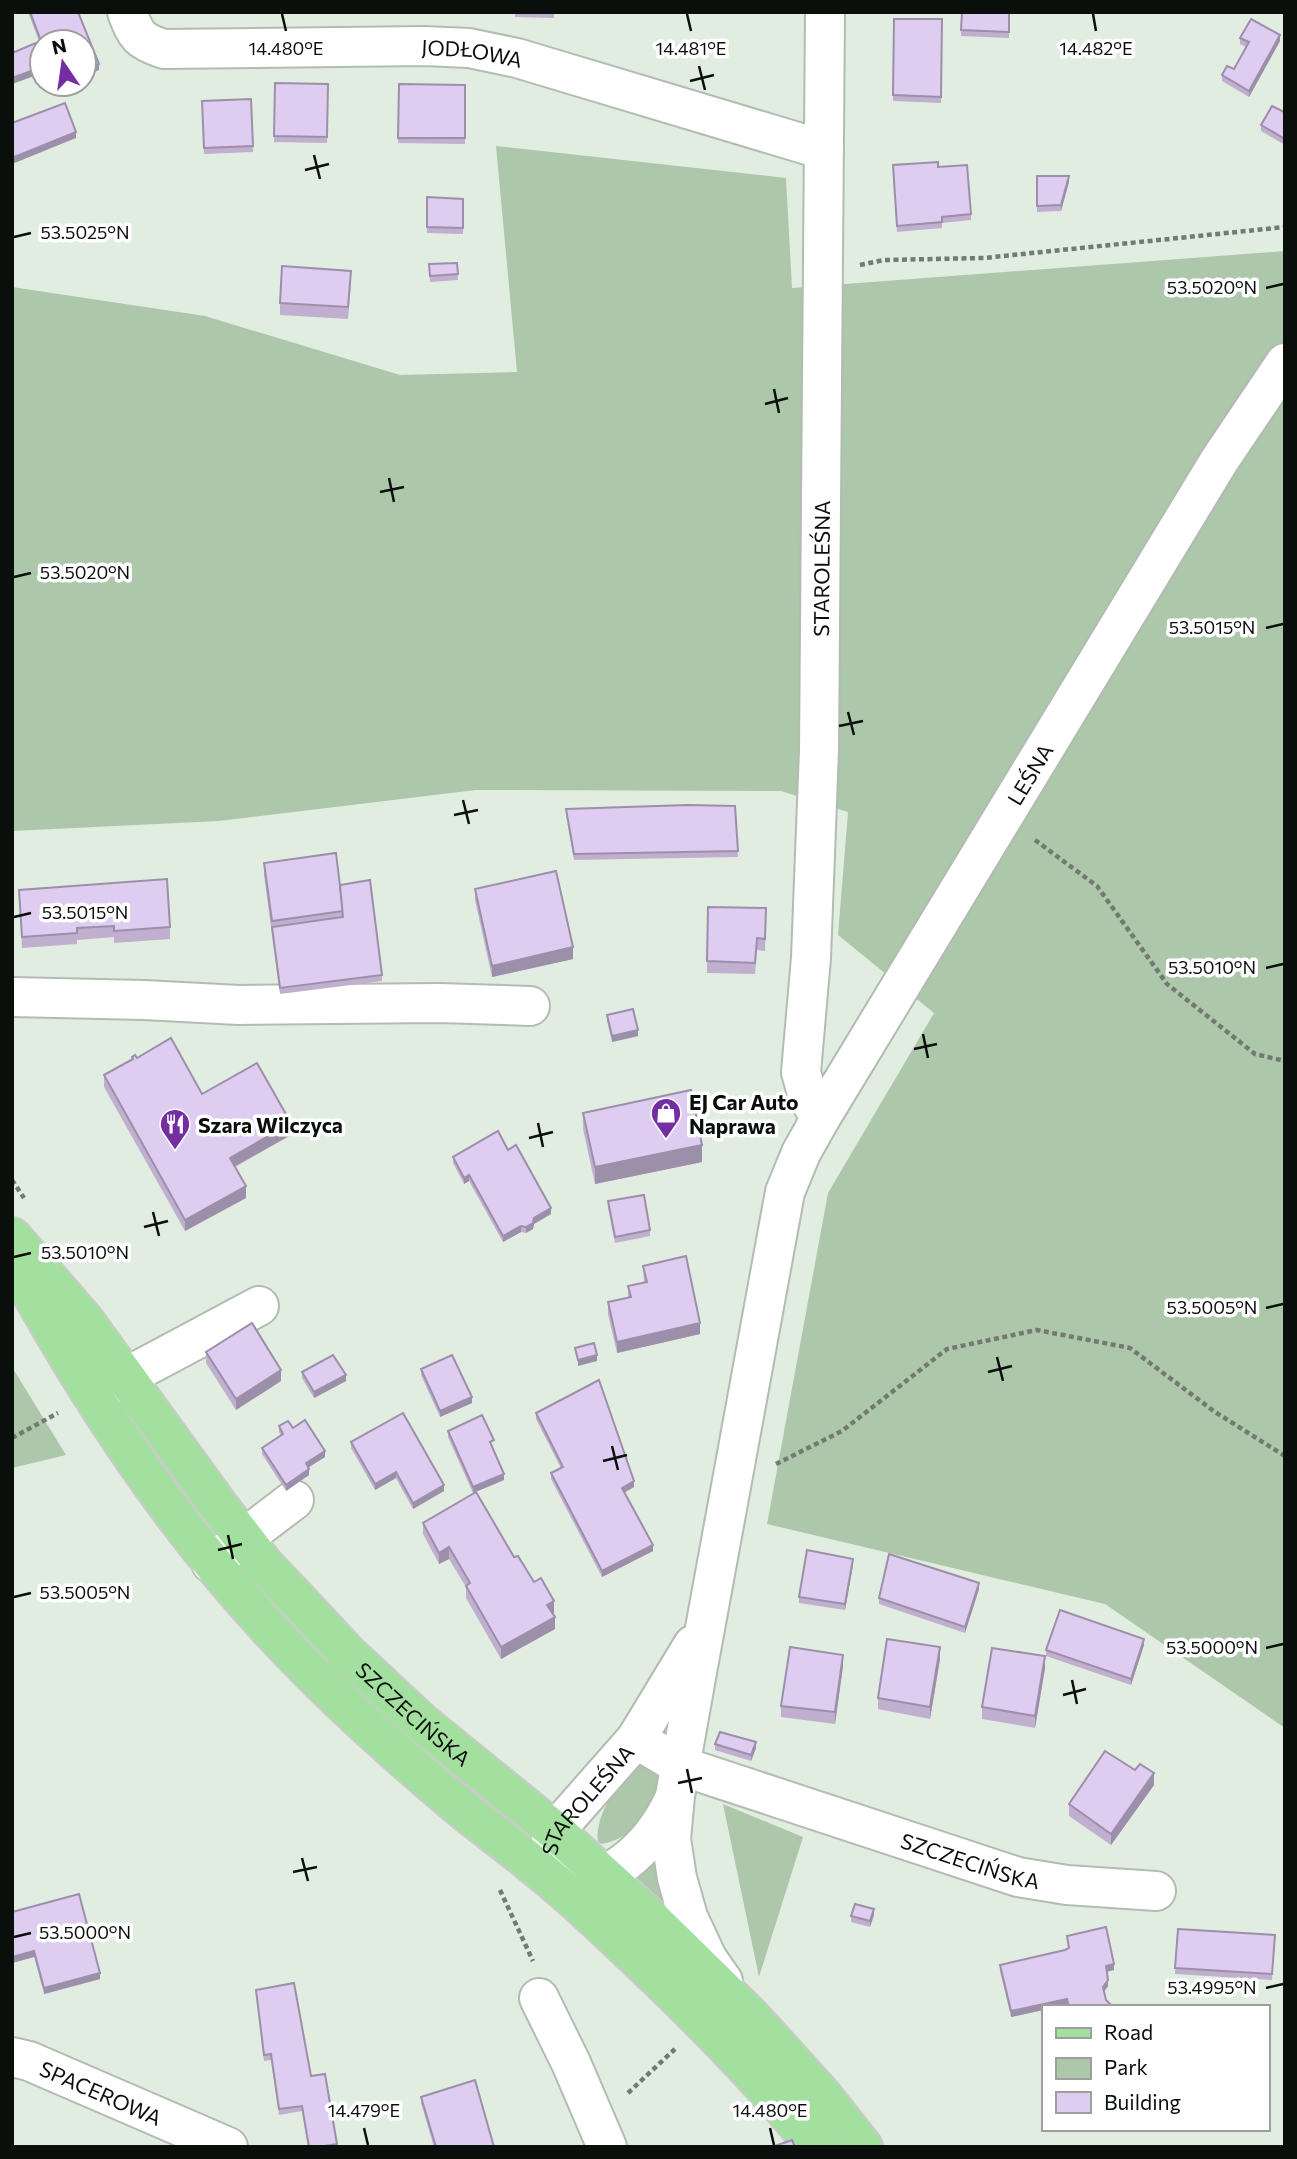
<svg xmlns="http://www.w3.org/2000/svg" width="1297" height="2159" viewBox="0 0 1297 2159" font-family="Commissioner,sans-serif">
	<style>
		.green { fill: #acc7a9 }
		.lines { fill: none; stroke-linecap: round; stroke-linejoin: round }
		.minor-casing { stroke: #b2bcb1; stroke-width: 42 }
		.major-casing { stroke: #c9cac9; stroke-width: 42 }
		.path { stroke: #737a72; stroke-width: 4.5; stroke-dasharray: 5 3.5; stroke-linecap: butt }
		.minor { stroke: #fff; stroke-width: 38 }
		.major { stroke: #a3e09f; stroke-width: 38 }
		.wall { fill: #c0afcf }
		.shaded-wall { fill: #9c8fa9 }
		.building { fill: #dfccf1; stroke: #9c8fa9; stroke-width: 2 }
		.ticks { fill: none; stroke: #0b0f0b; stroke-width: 2.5 }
		.labels { text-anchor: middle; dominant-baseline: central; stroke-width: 7; stroke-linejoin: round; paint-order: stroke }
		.street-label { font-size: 21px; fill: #0b0f0b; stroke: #fff }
		.poi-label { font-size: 21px; font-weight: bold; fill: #0b0f0b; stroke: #fff; text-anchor: start }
		.ticks-label { font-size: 18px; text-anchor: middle; fill: #0b0f0b; stroke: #fff; stroke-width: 7; stroke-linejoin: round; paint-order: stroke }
	</style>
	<rect width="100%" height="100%" fill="#e2ede1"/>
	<g class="green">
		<path d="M496,146L786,178L792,288L1285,251V1728L1105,1604L767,1524L828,1193L934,1013L838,935L848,812L781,791L476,790L219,821L12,831V287L205,316L400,375L517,372Z"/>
		<path d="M12,1367L66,1455L12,1468Z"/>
		<path d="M657,1761L663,1787C645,1814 636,1837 602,1844L598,1842C594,1817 619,1777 640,1765C645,1762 652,1762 657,1761Z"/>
		<path d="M723,1804L803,1837L759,1977Z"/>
		<path d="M655,1861L656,1863L670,1912L624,1875Z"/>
	</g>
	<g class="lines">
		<g class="minor-casing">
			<g id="minor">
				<path id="s1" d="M127,12C136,36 139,41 164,49L424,46L469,48L517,58L824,150"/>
				<path d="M12,997L144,1000L239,1005L440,1003L530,1006"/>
				<path id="s2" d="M820,1119L807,1094L801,1072L811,958L819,750L825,12"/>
				<path d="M96,1393L259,1306"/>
				<path d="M211,1563L294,1500"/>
				<path id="s3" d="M636,1739L681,1766L1018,1877L1067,1885L1156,1891"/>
				<path id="s4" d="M673,1801C653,1844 606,1893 554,1881C545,1863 547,1849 555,1831L636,1739L693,1645"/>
				<path id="s5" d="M723,1981L707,1958L688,1917L677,1878L671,1839L675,1796L697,1672L785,1192L801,1153L820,1119L1219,461L1285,363"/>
				<path d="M539,1998L571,2063L607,2147"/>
				<path id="s6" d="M12,2057L29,2061L228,2147"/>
			</g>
		</g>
		<g class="major-casing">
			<g id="major">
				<path id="s7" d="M12,1237L84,1320L218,1505L265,1566L291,1593L348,1654L422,1723L555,1831L649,1917L752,2018L821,2094L863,2147"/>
				<path d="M17,1267C101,1420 195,1559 321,1682C366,1726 412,1767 460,1807C491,1832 524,1856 554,1882C589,1911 622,1944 656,1976C712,2030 767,2086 816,2147"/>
			</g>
		</g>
		<g class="path">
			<path d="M860,265L884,260L984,258L1285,227"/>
			<path d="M1035,840L1097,886L1167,984L1255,1054L1285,1061"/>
			<path d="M12,1180L24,1198"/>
			<path d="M12,1438L58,1413"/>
			<path d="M776,1464L842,1431L947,1349L1037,1330L1130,1348L1215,1412L1285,1456"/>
			<path d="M500,1890L533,1961"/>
			<path d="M628,2093L675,2049"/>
		</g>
		<use href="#minor" class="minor"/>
		<use href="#major" class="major"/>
	</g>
	<g class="wall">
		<path d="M28,12H78L99,70L42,42V73L12,84L39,41Z"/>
		<path d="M515,12H554V18L515,17Z"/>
		<path d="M962,12H1009V38L961,36Z"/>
		<path d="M894,19H942L941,103L893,101Z"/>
		<path d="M1240,38L1280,41L1249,97L1222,81V75L1234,69L1246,47L1240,44Z"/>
		<path d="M275,83L328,84L327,143L274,142Z"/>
		<path d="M399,84L465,85V144L398,143Z"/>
		<path d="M251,99L253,152L204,154L202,101Z"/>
		<path d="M1285,111V145L1261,131V125Z"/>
		<path d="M893,171L971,214V220L942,223V228L897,232Z"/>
		<path d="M1037,176L1069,182L1061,211L1037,212Z"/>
		<path d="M427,197L463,199V234L427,233Z"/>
		<path d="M457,263L458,280L430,282L429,264Z"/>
		<path d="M351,282L348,319L280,315V303Z"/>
		<path d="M735,806L738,857L574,860L566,815V809Z"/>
		<path d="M264,863L340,885L382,975V981L280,994L264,875Z"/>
		<path d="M475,889L573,959L492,977L475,900Z"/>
		<path d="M19,890L170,927V939L114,943V937L77,940V944L22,948Z"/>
		<path d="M708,907L766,908L765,951L757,950L755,974L707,973Z"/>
		<path d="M607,1015L638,1036L612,1042L607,1021Z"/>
		<path d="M132,1057L137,1058L202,1094L291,1135L235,1167L246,1198L185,1231L104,1087V1075L132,1060Z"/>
		<path d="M583,1113L702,1162L595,1184L583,1129Z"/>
		<path d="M508,1150L551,1214L534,1224L533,1229L526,1233L521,1232L503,1242L469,1181L464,1184L453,1163V1157Z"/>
		<path d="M608,1201L650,1230V1236L615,1243L608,1207Z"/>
		<path d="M643,1266L700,1334L617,1353L608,1314V1302L628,1298V1286L644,1283Z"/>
		<path d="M206,1352L281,1381L236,1410L206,1363Z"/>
		<path d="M421,1369L472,1403L440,1417L421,1375Z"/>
		<path d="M302,1372L346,1381L314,1398L302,1378Z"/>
		<path d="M536,1413L634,1487L624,1492L653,1551L602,1577L551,1479V1473L561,1468L536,1419Z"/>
		<path d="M279,1426L293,1428L325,1457L308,1467L309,1475L286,1491L262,1454V1448L281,1436L279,1432Z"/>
		<path d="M448,1431L494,1446L492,1447L504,1480L473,1493L448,1437Z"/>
		<path d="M351,1442L444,1491L413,1509L396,1478L375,1490L351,1448Z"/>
		<path d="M423,1523L514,1557L534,1582L554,1613L552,1614L555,1629L501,1659L466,1598V1587L449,1559L439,1564L423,1534Z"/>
		<path d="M853,1565L845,1610L799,1603V1597Z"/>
		<path d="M979,1589L965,1633L879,1604V1598Z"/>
		<path d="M1144,1645L1131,1685L1046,1656V1650Z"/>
		<path d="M940,1659L930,1719L878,1709V1698Z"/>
		<path d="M843,1666L835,1724L781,1717V1706Z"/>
		<path d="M1045,1668L1035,1728L982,1719V1707Z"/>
		<path d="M715,1744L756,1748L751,1761L715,1750Z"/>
		<path d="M1135,1770L1154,1785L1111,1845L1069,1816V1804Z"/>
		<path d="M12,1912L100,1979L44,1994L34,1957L12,1963Z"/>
		<path d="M874,1915L870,1927L851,1922V1916Z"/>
		<path d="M1178,1929L1275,1941L1272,1980L1175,1974Z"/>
		<path d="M1067,1936L1114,1970L1107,1971L1108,1986L1104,1992L1106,2000L1111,2007H1067V2005L1011,2017L1000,1971V1965L1065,1950L1068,1948Z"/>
		<path d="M256,1990L311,2076L337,2144V2147H308L302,2111L279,2115L271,2060L264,2061Z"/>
		<path d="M421,2097L494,2147H434L421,2103Z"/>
	</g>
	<g class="shaded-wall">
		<path d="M1280,35V41L1249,97V91Z"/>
		<path d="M99,64V70L84,76V70Z"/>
		<path d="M42,67V73L12,84V78Z"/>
		<path d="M76,132V138L12,164V158Z"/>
		<path d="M1069,176V182L1061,211V205Z"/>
		<path d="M573,947V959L492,977V966Z"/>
		<path d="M638,1030V1036L612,1042V1036Z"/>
		<path d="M291,1123V1135L230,1169V1158Z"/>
		<path d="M702,1145V1162L595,1184V1167Z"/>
		<path d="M469,1175V1181L464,1184V1178Z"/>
		<path d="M246,1186V1198L185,1231V1220Z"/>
		<path d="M551,1208V1214L534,1224L533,1229L526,1233V1227L534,1218Z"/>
		<path d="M521,1226V1232L503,1242V1236Z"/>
		<path d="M700,1323V1334L617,1353V1342Z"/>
		<path d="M597,1355V1361L578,1366V1360Z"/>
		<path d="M281,1370V1381L236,1410V1399Z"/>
		<path d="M346,1375V1381L314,1398V1392Z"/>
		<path d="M472,1397V1403L440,1417V1411Z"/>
		<path d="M325,1451V1457L306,1469V1463Z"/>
		<path d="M309,1469V1475L286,1491V1485Z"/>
		<path d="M396,1472V1478L375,1490V1484Z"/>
		<path d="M504,1474V1480L473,1493V1487Z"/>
		<path d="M634,1481V1487L622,1494V1488Z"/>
		<path d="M444,1485V1491L413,1509V1503Z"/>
		<path d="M653,1545V1551L602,1577V1571Z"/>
		<path d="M449,1547V1559L439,1564V1553Z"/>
		<path d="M853,1559V1565L845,1610V1604Z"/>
		<path d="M979,1583V1589L965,1633V1627Z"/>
		<path d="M554,1601V1613L547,1617V1605Z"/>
		<path d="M555,1617V1629L501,1659V1647Z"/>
		<path d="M1144,1639V1645L1131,1685V1679Z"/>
		<path d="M940,1647V1659L930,1719V1707Z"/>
		<path d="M843,1655V1666L835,1724V1712Z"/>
		<path d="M1045,1656V1668L1035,1728V1716Z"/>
		<path d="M756,1742V1748L751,1761V1755Z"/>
		<path d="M1154,1773V1785L1111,1845V1834Z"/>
		<path d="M874,1909V1915L870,1927V1921Z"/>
		<path d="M34,1951V1957L12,1963V1957Z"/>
		<path d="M1114,1964V1970L1106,1972V1966Z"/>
		<path d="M100,1973V1979L44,1994V1988Z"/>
		<path d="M1108,1980V1986L1103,1993V1987Z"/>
		<path d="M1067,1999V2005L1059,2007H1043V2010L1011,2017V2011Z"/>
	</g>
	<g class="building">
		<path d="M30,12H78L99,64L84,70V42H42V67L12,78V53L41,41Z"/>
		<path d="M962,12H1009V32L961,30Z"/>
		<path d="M894,19H942L941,97L893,95Z"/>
		<path d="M1251,19L1280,35L1249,91L1222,75L1227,66L1234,69L1249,42L1240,38Z"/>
		<path d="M275,83L328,84L327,137L274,136Z"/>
		<path d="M399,84L465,85V138H398Z"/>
		<path d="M251,99L253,146L204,148L202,101Z"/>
		<path d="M65,103L76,132L12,158V123Z"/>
		<path d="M1272,106L1284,112L1285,111V139L1261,125Z"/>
		<path d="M938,162V167L967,165L971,214L942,217V222L897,226L893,165Z"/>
		<path d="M1037,176H1069L1061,205L1037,206Z"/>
		<path d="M427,197L463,199V228L427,227Z"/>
		<path d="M457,263L458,274L430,276L429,264Z"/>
		<path d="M282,266L351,271L348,307L280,303Z"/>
		<path d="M688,805L735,806L738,851L574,854L566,809Z"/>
		<path d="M336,853L343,911L272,921L264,863Z"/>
		<path d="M556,871L573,947L492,966L475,889Z"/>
		<path d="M167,879L170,927L114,931V926L77,928V933L22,937L19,890Z"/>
		<path d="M370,880L382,975L280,988L272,927L343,917L340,885Z"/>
		<path d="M708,907L766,908L765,939L757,938L755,963L707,961Z"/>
		<path d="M633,1009L638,1030L612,1036L607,1015Z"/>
		<path d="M171,1038L202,1094L257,1063L291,1123L230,1158L246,1186L185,1220L104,1075L133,1059L132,1057L135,1055L137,1058Z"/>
		<path d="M691,1090L702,1145L595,1167L583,1113Z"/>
		<path d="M498,1131L508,1150L516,1145L551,1208L534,1218L533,1223L526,1227L521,1226L503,1236L469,1175L464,1178L453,1157Z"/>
		<path d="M644,1195L650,1230L615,1237L608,1201Z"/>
		<path d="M686,1256L700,1323L617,1342L608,1302L631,1297L628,1286L647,1282L643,1266Z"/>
		<path d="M252,1323L281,1370L236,1399L206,1352Z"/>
		<path d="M594,1343L597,1355L578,1360L575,1348Z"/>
		<path d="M333,1355L346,1375L314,1392L302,1372Z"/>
		<path d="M452,1355L472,1397L440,1411L421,1369Z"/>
		<path d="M599,1380L634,1481L622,1488L653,1545L602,1571L551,1473L563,1467L536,1413Z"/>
		<path d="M403,1413L444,1485L413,1503L396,1472L375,1484L351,1442Z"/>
		<path d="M482,1415L494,1440L490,1442L504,1474L473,1487L448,1431Z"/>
		<path d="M305,1420L325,1451L306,1463L309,1469L286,1485L262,1448L283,1434L279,1426L288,1421L293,1428Z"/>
		<path d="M476,1492L514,1557L518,1556L534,1582L541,1578L554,1601L547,1605L555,1617L501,1647L466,1586L470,1583L449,1547L439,1553L423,1523Z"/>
		<path d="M807,1550L853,1559L845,1604L799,1597Z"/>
		<path d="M889,1554L979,1583L965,1627L879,1598Z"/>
		<path d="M1060,1610L1144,1639L1131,1679L1046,1650Z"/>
		<path d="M887,1639L940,1647L930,1707L878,1698Z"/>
		<path d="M790,1647L843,1655L835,1712L781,1706Z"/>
		<path d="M992,1648L1045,1656L1035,1716L982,1707Z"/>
		<path d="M720,1732L756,1742L751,1755L715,1744Z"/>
		<path d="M1105,1751L1135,1770L1140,1764L1154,1773L1111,1834L1069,1804Z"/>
		<path d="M79,1894L100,1973L44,1988L34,1951L12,1957V1912Z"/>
		<path d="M855,1904L874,1909L870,1921L851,1916Z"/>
		<path d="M1106,1927L1114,1964L1106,1966L1108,1980L1103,1987L1106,2000L1111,2005V2007H1069L1067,1999L1011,2011L1000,1965L1065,1950L1069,1948L1067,1936Z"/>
		<path d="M1178,1929L1275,1935L1272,1974L1175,1968Z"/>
		<path d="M294,1983L311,2076L325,2074L337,2144L318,2147H309L302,2106L279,2109L271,2054L264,2055L256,1990Z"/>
		<path d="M475,2080L494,2147H436L421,2097Z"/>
		<path d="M792,2140L795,2147H772Z"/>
	</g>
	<path class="ticks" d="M282,14L286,31M687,14L691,31M1093,14L1096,31M699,66L705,90M690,81L714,75M314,155L320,179M305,170L329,164M14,237L31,233M1266,288L1283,284M774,389L779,413M765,404L788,398M389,478L394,502M380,492L404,487M14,577L31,573M1266,628L1283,624M848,712L854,735M839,726L863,721M463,800L469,824M454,815L478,810M14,917L31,913M1266,968L1283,964M923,1034L928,1058M914,1049L937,1044M538,1123L543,1147M529,1138L553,1132M153,1212L159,1236M144,1227L168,1221M14,1257L31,1253M1266,1308L1283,1304M997,1357L1003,1381M988,1372L1012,1366M612,1446L618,1470M603,1461L627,1455M228,1535L233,1559M218,1550L242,1544M14,1597L31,1593M1266,1648L1283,1644M1072,1680L1077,1704M1063,1695L1086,1689M687,1769L692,1793M678,1783L702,1778M302,1858L308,1881M293,1872L317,1867M14,1937L31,1933M1266,1988L1283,1984M364,2128L368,2145M770,2128L774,2145"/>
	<defs>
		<g id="shop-pin" transform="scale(1.575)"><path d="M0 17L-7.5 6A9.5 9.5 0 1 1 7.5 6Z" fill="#742ea1" stroke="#fff"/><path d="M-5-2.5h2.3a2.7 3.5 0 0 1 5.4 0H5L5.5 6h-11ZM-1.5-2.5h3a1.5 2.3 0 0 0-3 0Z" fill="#fff"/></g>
		<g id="restaurant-pin" transform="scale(1.575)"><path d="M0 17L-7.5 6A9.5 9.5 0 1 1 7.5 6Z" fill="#742ea1" stroke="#fff"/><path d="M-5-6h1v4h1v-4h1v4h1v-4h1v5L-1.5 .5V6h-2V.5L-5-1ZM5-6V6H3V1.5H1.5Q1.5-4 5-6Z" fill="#fff"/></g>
	</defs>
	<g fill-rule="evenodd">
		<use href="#shop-pin" x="666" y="1113"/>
		<use href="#restaurant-pin" x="175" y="1124"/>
	</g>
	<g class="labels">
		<g class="street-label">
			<text stroke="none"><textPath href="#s1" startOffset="364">JODŁOWA</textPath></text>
			<text stroke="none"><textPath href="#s2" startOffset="555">STAROLEŚNA</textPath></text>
			<text stroke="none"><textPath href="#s5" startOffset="1295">LEŚNA</textPath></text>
			<text stroke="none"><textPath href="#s7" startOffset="625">SZCZECIŃSKA</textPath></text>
			<text stroke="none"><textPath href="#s4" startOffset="250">STAROLEŚNA</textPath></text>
			<text stroke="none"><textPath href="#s3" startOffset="357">SZCZECIŃSKA</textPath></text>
			<text stroke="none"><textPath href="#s6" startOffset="96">SPACEROWA</textPath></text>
		</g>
		<g class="poi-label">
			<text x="689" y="1101">EJ Car Auto<tspan x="689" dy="24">Naprawa</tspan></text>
			<text x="198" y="1124">Szara Wilczyca</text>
		</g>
	</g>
	<g class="ticks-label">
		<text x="286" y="55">14.480°E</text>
		<text x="691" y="55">14.481°E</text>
		<text x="1096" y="55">14.482°E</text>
		<text x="85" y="239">53.5025°N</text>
		<text x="1212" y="294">53.5020°N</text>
		<text x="85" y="579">53.5020°N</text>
		<text x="1212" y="634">53.5015°N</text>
		<text x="85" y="919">53.5015°N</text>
		<text x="1212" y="974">53.5010°N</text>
		<text x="85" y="1259">53.5010°N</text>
		<text x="1212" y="1314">53.5005°N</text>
		<text x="85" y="1599">53.5005°N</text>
		<text x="1212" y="1654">53.5000°N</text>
		<text x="85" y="1939">53.5000°N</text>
		<text x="1212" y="1994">53.4995°N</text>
		<text x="364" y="2117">14.479°E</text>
		<text x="770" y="2117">14.480°E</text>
	</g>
	<rect width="1297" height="2159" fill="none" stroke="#0b0f0b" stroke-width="28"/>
	<rect x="1042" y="2005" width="228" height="126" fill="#ffffff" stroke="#9d9f9d" stroke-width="2"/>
	<rect x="1056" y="2028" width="35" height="10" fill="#a3e09f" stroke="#9d9f9d" stroke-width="2"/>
	<text x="1104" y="2040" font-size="21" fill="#0b0f0b">Road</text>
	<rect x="1056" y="2058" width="35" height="21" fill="#acc7a9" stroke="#9d9f9d" stroke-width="2"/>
	<text x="1104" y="2075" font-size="21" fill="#0b0f0b">Park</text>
	<rect x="1056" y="2092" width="35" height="21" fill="#dfccf1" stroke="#9d9f9d" stroke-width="2"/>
	<text x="1104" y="2110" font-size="21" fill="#0b0f0b">Building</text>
	<g transform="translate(63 63) rotate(347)"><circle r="33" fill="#ffffff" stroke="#9d9f9d" stroke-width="2"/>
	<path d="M0-5L12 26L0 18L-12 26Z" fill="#742ea1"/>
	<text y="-10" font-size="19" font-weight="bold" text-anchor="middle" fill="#0b0f0b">N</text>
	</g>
</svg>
